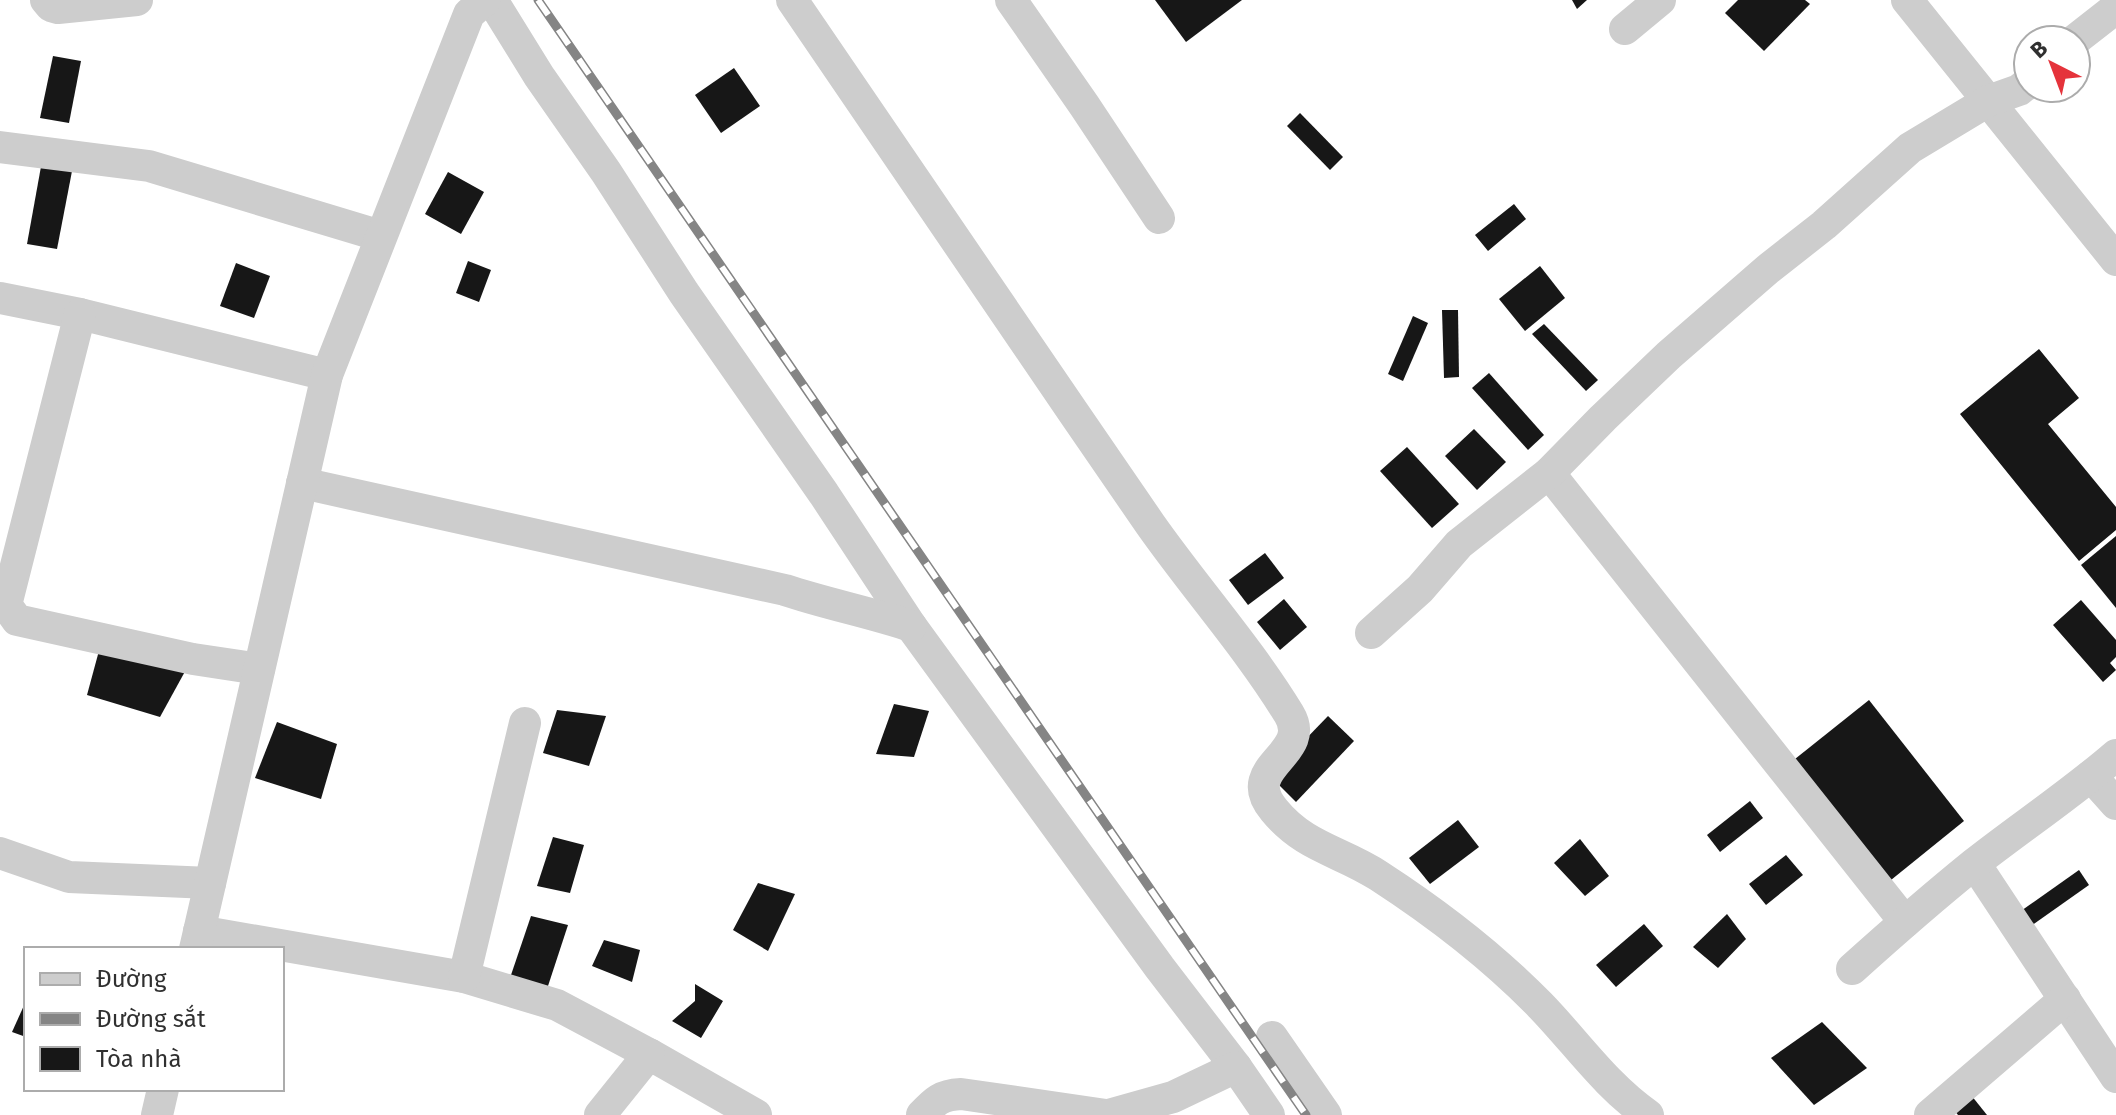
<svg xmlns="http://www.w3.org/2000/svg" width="2116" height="1115" viewBox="0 0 2116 1115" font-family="'Fira Sans',sans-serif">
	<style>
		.building { fill: #171717 }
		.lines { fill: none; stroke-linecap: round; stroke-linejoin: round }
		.street { stroke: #cdcdcd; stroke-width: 32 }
		.rail-casing { stroke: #858585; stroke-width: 9 }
		.rail { stroke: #fff; stroke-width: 6; stroke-dasharray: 18; stroke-linecap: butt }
	</style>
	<rect width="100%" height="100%" fill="#fff"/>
	<g class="building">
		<path d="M1155,0H1242L1186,42Z"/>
		<path d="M1572,0H1587L1577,9Z"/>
		<path d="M1738,0H1805L1810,4L1764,51L1725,13Z"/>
		<path d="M53,56L81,61L69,123L40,118Z"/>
		<path d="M734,68L760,106L721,133L695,95Z"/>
		<path d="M1300,113L1343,157L1330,170L1287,126Z"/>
		<path d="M42,161L73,166L57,249L27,244Z"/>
		<path d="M448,172L484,192L461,234L425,214Z"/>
		<path d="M1514,204L1526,219L1488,251L1475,235Z"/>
		<path d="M468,261L491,270L479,302L456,293Z"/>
		<path d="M236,263L270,276L254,318L220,306Z"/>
		<path d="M1540,266L1565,298L1525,331L1499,299Z"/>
		<path d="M1442,310H1458L1459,377L1444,378Z"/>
		<path d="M1413,316L1428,323L1403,381L1388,374Z"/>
		<path d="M1544,324L1598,380L1586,391L1532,334Z"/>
		<path d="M2039,349L2079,398L2048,424L2116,507V530L2079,561L1960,414Z"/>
		<path d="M1489,373L1544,435L1528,450L1472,388Z"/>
		<path d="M1474,429L1506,462L1477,490L1445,456Z"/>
		<path d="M1407,447L1459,504L1432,528L1380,471Z"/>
		<path d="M2116,536V608L2081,565Z"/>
		<path d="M1265,553L1284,578L1248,605L1229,580Z"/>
		<path d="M1284,599L1307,627L1280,650L1257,622Z"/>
		<path d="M2081,600L2116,640V657L2110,663L2116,670L2103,682L2053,625Z"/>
		<path d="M100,647L188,666L160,717L87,695Z"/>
		<path d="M1869,700L1964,821L1891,880L1795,759Z"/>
		<path d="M894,704L929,711L914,757L876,754Z"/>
		<path d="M557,710L606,716L589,766L543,753Z"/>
		<path d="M1328,716L1354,741L1296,802L1270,776Z"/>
		<path d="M277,722L337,744L321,799L255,778Z"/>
		<path d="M1750,801L1763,818L1720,852L1707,835Z"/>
		<path d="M1458,820L1479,847L1430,884L1409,858Z"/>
		<path d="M553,837L584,845L570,893L537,886Z"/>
		<path d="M1580,839L1609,876L1585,896L1554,863Z"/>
		<path d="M1786,855L1803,875L1766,905L1749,884Z"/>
		<path d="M2079,870L2089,885L2028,928L2018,913Z"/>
		<path d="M758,883L795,894L768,951L733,930Z"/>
		<path d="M1727,914L1746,939L1718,968L1693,947Z"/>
		<path d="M531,916L568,925L547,989L511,975Z"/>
		<path d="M1644,924L1663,946L1616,987L1596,965Z"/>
		<path d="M604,940L640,950L632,982L592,966Z"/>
		<path d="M695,984L723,1001L701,1038L672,1021L695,1001Z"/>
		<path d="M26,1001V1037L12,1032Z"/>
		<path d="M1822,1022L1867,1068L1814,1105L1771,1058Z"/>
		<path d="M1971,1095L1987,1115H1958L1954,1110Z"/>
	</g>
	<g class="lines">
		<g class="street">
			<path d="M46,0L51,6L58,8L137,0"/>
			<path d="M492,0L539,76L606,172L684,293L824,494L911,626L1160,968L1236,1067L1269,1115"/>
			<path d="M792,0C912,175 1030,350 1150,524C1195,588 1248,647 1289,714C1314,755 1237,766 1274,810C1305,848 1341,851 1379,876C1436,913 1492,956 1540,1005C1576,1042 1605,1085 1648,1115"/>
			<path d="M1011,0L1084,105L1159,218"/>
			<path d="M1907,0L2116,260"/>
			<path d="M1625,29L1660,0"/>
			<path d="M2075,40L2116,8"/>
			<path d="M0,147L149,166L381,236"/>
			<path d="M0,298L80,314L327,375"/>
			<path d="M80,314L6,605L17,620L193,659L259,669"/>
			<path d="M1549,473L1905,922"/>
			<path d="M302,483L785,590C827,604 869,612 911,626"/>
			<path d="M1371,633L1420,589L1459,544L1549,473L1603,418L1669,355L1768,269L1824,225L1910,148L1988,101L2019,90L2028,83"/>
			<path d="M2091,776L2116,804"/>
			<path d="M0,853L69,877L210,883"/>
			<path d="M1975,864L2116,1077"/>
			<path d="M199,931L464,977L557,1005L649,1054L756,1115"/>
			<path d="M195,949L327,375L469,14L485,0"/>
			<path d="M1852,969C1892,933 1932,898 1974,864C2021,827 2071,794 2116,755"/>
			<path d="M464,977L525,723"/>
			<path d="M1272,1037L1326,1115"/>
			<path d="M157,1115L163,1089"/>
			<path d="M600,1115L649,1054"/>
			<path d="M922,1115C935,1101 941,1095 961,1094L1106,1115"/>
			<path d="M1109,1115L1173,1097L1236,1067"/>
			<path d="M1930,1115L2065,999"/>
		</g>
		<g class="rail-casing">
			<path id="rail" d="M538,0L1306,1115"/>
		</g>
		<use href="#rail" class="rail"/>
	</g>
	<rect x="24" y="947" width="260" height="144" fill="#ffffff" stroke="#acacac" stroke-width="2"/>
	<rect x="40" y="973" width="40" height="12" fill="#cdcdcd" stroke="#acacac" stroke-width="2"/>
	<text x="96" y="987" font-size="24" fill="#303030">Đường</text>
	<rect x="40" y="1013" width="40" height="12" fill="#858585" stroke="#acacac" stroke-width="2"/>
	<text x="96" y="1027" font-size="24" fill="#303030">Đường sắt</text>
	<rect x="40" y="1047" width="40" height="24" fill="#171717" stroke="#acacac" stroke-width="2"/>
	<text x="96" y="1067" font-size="24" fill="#303030">Tòa nhà</text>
	<g transform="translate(2052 64) rotate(318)"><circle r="38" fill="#ffffff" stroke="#acacac" stroke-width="2"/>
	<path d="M0-6L14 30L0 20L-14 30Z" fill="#e5333b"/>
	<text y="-12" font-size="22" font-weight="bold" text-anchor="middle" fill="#303030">B</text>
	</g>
</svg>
